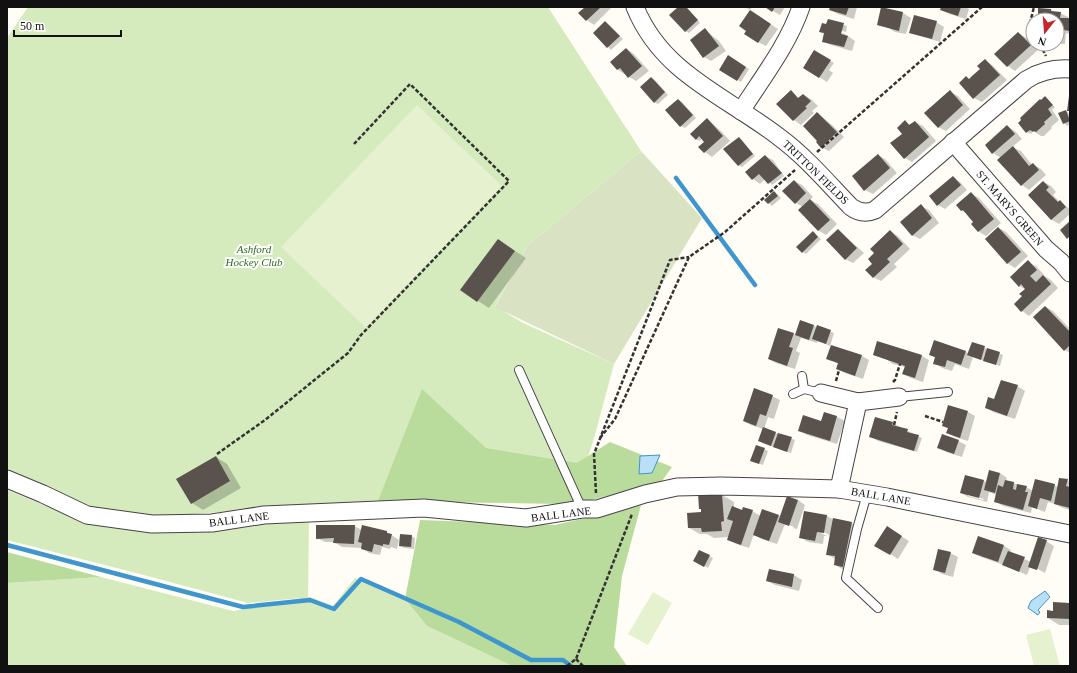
<svg xmlns="http://www.w3.org/2000/svg" width="1077" height="673" viewBox="0 0 1077 673" font-family="'Times New Roman',serif">
	<style>
		.green { fill: #d5ebbd }
		.forest { fill: #b9dc9c }
		.cemetery { fill: #d9e3c4 }
		.pitch { fill: #e6f2cf }
		.water { fill: #b9e0f7; stroke: #3f96cf }
		.shadow { fill: #0003; fill-rule: evenodd }
		.lines { fill: none; stroke-linecap: round; stroke-linejoin: round }
		.stream { stroke: #3f96cf; stroke-width: 4.5 }
		.building { fill: #5a524d }
		.lane-casing { stroke: #444; stroke-width: 10 }
		.street-casing { stroke: #444; stroke-width: 19 }
		.path { stroke: #333; stroke-width: 2.5; stroke-dasharray: 4 2; stroke-linecap: butt }
		.lane { stroke: #fff; stroke-width: 8 }
		.street { stroke: #fff; stroke-width: 17 }
		.labels { text-anchor: middle; dominant-baseline: central; stroke-width: 4; stroke-linejoin: round; paint-order: stroke }
		.street-label { font-size: 11px; fill: #111; stroke: #fff }
		.park-label { font-size: 11px; font-style: italic; fill: #2f6b1f; stroke: #fff }
	</style>
	<rect width="100%" height="100%" fill="#fffdf5"/>
	<g class="green">
		<path d="M28,7H548L641,151L527,246L495,306L523,323L614,364L595,435L573,504L378,501L164,516L93,509L7,476V38Z"/>
		<path d="M7,490L81,520L156,533L309,518L308,597H310L333,606L355,578L405,599L427,626L512,666H7V583L101,577L233,611L301,598L248,603L144,575L7,540Z"/>
	</g>
	<g class="forest">
		<path d="M422,389L486,448L577,463L610,442L672,467L660,484L573,504L378,501Z"/>
		<path d="M641,505L622,576L614,647L627,666H512L427,626L405,599L420,520L555,525Z"/>
		<path d="M7,552L101,577L7,583Z"/>
	</g>
	<path class="cemetery" d="M641,151L702,218L614,364L495,307L527,246Z"/>
	<g class="pitch">
		<path d="M417,105L502,186L366,328L281,247Z"/>
		<path d="M653,592L672,603L648,645L628,634Z"/>
		<path d="M1050,629L1060,666H1034L1026,635Z"/>
	</g>
	<g class="water">
		<path d="M660,455L652,473L639,474L640,456Z"/>
		<path d="M1045,591L1050,597L1038,610L1040,612L1038,615L1028,608L1031,601Z"/>
	</g>
	<g class="shadow">
		<path d="M586,7H612L594,25L587,20Z"/>
		<path d="M680,7H687L700,23L689,33L685,31Z"/>
		<path d="M745,7H752L750,10Z"/>
		<path d="M766,7H785L780,15Z"/>
		<path d="M831,7H857L854,19L838,14L830,10Z"/>
		<path d="M942,7H966L969,9L966,19L949,14L941,10Z"/>
		<path d="M882,8L903,13L911,18L906,34L895,32L883,24L882,26L884,27L878,25Z"/>
		<path d="M1051,10L1056,13H1060L1068,17V19H1070V34L1066,33L1065,44H1057V20H1041L1039,19Z"/>
		<path d="M757,16L778,29L766,46L758,42L747,30Z"/>
		<path d="M828,20L847,26L846,32L824,26V28L845,34L855,41L852,51L831,45L823,41L825,34L820,32L822,24L827,25Z"/>
		<path d="M605,22L623,39L611,50L594,33Z"/>
		<path d="M936,22L944,27L940,42L910,33Z"/>
		<path d="M705,30L719,41L726,51L711,61L704,57Z"/>
		<path d="M1018,33L1025,37L1038,50L1015,71L1008,66L996,54Z"/>
		<path d="M627,49L634,54L649,71L636,81L618,70L612,62Z"/>
		<path d="M815,52L834,63L829,70L833,73L827,82L805,68Z"/>
		<path d="M732,58L749,69L741,82L720,69Z"/>
		<path d="M985,60L992,65L1007,80L982,102L974,98L970,80L981,69Z"/>
		<path d="M652,78L655,80L668,95L658,104L654,102Z"/>
		<path d="M791,92L799,99L803,95L811,99L818,106L812,111L814,113L801,125L794,120L778,104Z"/>
		<path d="M950,92L958,96L970,109L946,131L938,127Z"/>
		<path d="M1045,98L1055,107L1052,110L1059,120L1051,127L1052,128L1044,136H1041L1033,131L1031,134L1027,132L1041,101Z"/>
		<path d="M679,100L682,102L696,118L685,128L681,126L666,110Z"/>
		<path d="M1065,111L1069,113L1070,115V124L1067,126L1064,123Z"/>
		<path d="M818,114L832,125L844,137L829,151L821,147Z"/>
		<path d="M707,119L721,131L730,141L712,157L705,152L700,147L705,142L702,138L700,141L696,139Z"/>
		<path d="M905,122L911,125L915,122L923,126L936,141L912,162L905,158L904,134Z"/>
		<path d="M1008,127L1015,131L1022,139L1012,147L1021,151L1032,165L1033,164L1041,169L1046,175L1029,190L1022,185L1001,158L993,153Z"/>
		<path d="M739,138L742,140L755,156L742,167L738,165Z"/>
		<path d="M878,155L885,159L897,173L873,194L865,190Z"/>
		<path d="M765,156L773,160L784,176L772,185L765,179L760,184L753,179Z"/>
		<path d="M953,177L960,182L967,190L945,209L938,205Z"/>
		<path d="M794,181L802,185L813,197L810,200L818,204L837,224L826,235L819,231L799,210L803,207L796,203Z"/>
		<path d="M1044,182L1051,186L1056,192L1053,195L1060,202L1070,209V214L1059,224L1052,220L1030,195Z"/>
		<path d="M775,192L781,198L772,206L766,200Z"/>
		<path d="M972,194L979,198L1001,223L986,236L978,231L975,222L968,214L962,211L957,205Z"/>
		<path d="M921,206L929,210L939,223L920,239L912,235Z"/>
		<path d="M999,228L1006,232L1028,256L1015,268L1007,263Z"/>
		<path d="M838,230L864,253L853,263L845,259Z"/>
		<path d="M890,231L898,236L910,249L894,264L897,267L881,281L873,277L875,253Z"/>
		<path d="M813,232L821,239L806,254L803,252Z"/>
		<path d="M498,240L526,258L489,308L461,290Z"/>
		<path d="M1028,262L1036,266L1044,275H1043L1051,280L1058,288L1029,316L1022,311L1025,289L1019,286Z"/>
		<path d="M1046,307L1053,311L1070,329V353L1065,350Z"/>
		<path d="M800,321L834,333L830,346L818,341L817,343L801,338L796,351L800,353L795,369L776,363L769,359L793,334L796,335Z"/>
		<path d="M972,343L1003,355L1000,366L973,357L969,369L955,364L952,371L942,368L935,363L936,358L930,355L966,352L969,354Z"/>
		<path d="M862,356L869,360L863,379L845,373L837,369L839,364L827,359Z"/>
		<path d="M922,356L929,360L923,382L911,378L903,374L905,367L893,364L886,359Z"/>
		<path d="M1017,386L1025,391L1015,419L993,412L986,407Z"/>
		<path d="M772,396L780,400L774,419L768,417L764,429L795,440L791,453L762,443L763,429L751,425L744,421Z"/>
		<path d="M968,412L975,416L968,441L955,437L947,433L949,429L943,425Z"/>
		<path d="M825,413L837,417L845,421L837,444L807,435L799,430L822,423Z"/>
		<path d="M892,423L922,438L917,452L878,441L870,436Z"/>
		<path d="M958,441L966,445L962,457L946,452L939,448Z"/>
		<path d="M757,446L768,451L763,465L755,462Z"/>
		<path d="M216,457L227,464L241,488L203,510L192,503Z"/>
		<path d="M1000,473L1007,478L1006,481L1026,487L1033,491L1054,485L1059,488L1067,480L1070,482V510L1063,508L1055,504L1048,502L1045,512L1032,507L1031,513L1003,506L995,501L997,495L989,492L987,502L968,497L961,493L984,481L987,483ZM968,494L984,499L983,500L968,496Z"/>
		<path d="M718,495H722L734,502V508L742,511H752L761,516H779L781,517L798,500L805,505L797,529L793,528L794,527L786,524V525L785,524L777,544L761,539L754,534L749,548L736,544L728,539L729,537L714,538L707,534H700L689,528Z"/>
		<path d="M805,512L827,516L834,520L851,523L859,527L851,571L842,569L835,565V559L827,554L831,536L820,530L819,532L827,536H824L823,544L808,542L800,537Z"/>
		<path d="M354,526L362,530L387,532L399,540L397,549L391,547L390,549L382,547L380,555L369,553L362,548L342,547L334,542H325L317,538Z"/>
		<path d="M894,532L909,541L898,559L876,545Z"/>
		<path d="M411,536L415,538L414,549L404,548L400,546Z"/>
		<path d="M978,537L1004,546L1011,550L1010,553L1031,562L1046,541L1054,546L1045,573L1036,568V570L1030,567L1027,575L1004,565L981,557L973,553Z"/>
		<path d="M700,551L713,558L708,568L695,560Z"/>
		<path d="M950,553L958,557L953,577L942,574L934,569Z"/>
		<path d="M770,570L794,575L802,580L799,591L775,585L767,581Z"/>
		<path d="M1070,604V625H1059L1048,618L1054,612Z"/>
	</g>
	<g class="lines">
		<g class="stream">
			<path d="M676,178L755,285"/>
			<path d="M7,545L243,607L310,600L334,609L361,579L459,622L531,660H563L571,666"/>
		</g>
	</g>
	<g class="building">
		<path d="M585,7H601L586,21L578,13Z"/>
		<path d="M678,7H686L698,20L685,32L669,15Z"/>
		<path d="M765,7H775L772,12Z"/>
		<path d="M830,7H849L846,15L829,10Z"/>
		<path d="M881,7L903,12L899,31L877,25Z"/>
		<path d="M941,7H961L958,16L940,10Z"/>
		<path d="M1038,8L1051,9V11L1061,12L1060,18H1070V31L1057,29V20L1038,19Z"/>
		<path d="M750,10L771,24L758,43L744,34L746,31L739,26Z"/>
		<path d="M914,15L937,21L932,39L909,33Z"/>
		<path d="M828,19L844,23L841,34L848,36L844,47L822,42L824,33L819,32L822,23L826,24Z"/>
		<path d="M605,21L620,36L607,48L593,33Z"/>
		<path d="M705,28L719,46L703,58L690,40Z"/>
		<path d="M1018,32L1031,45L1007,67L994,54Z"/>
		<path d="M626,48L642,66L628,78L620,68L617,70L610,62Z"/>
		<path d="M814,50L831,60L819,78L803,68Z"/>
		<path d="M728,55L746,67L737,81L719,70Z"/>
		<path d="M985,59L1000,75L973,99L959,83L966,76L969,79L972,76L980,69L977,66Z"/>
		<path d="M651,77L665,92L654,103L640,87Z"/>
		<path d="M791,90L798,98L803,94L811,101L805,107L807,108L793,121L776,104Z"/>
		<path d="M950,90L963,105L938,128L924,113Z"/>
		<path d="M1045,96L1053,105L1048,109L1052,115L1044,122L1045,124L1036,132L1034,131L1033,132L1030,130L1026,133L1018,123L1021,120L1020,118L1040,99L1041,100Z"/>
		<path d="M1069,96H1070V111H1067Z"/>
		<path d="M678,99L693,115L680,127L665,110Z"/>
		<path d="M1066,110L1070,121L1063,124L1058,113Z"/>
		<path d="M817,112L837,132L821,148L816,142L817,141L803,126Z"/>
		<path d="M707,118L723,136L704,153L698,147L704,142L699,136L696,140L690,134Z"/>
		<path d="M905,120L909,125L915,121L929,137L904,159L890,143L902,134L897,128Z"/>
		<path d="M1007,125L1015,134L992,154L985,145Z"/>
		<path d="M739,137L753,154L738,166L723,149Z"/>
		<path d="M1013,146L1029,166L1033,163L1039,170L1021,186L997,160Z"/>
		<path d="M878,154L890,168L864,191L852,176Z"/>
		<path d="M765,155L782,173L768,184L759,174L752,180L745,172Z"/>
		<path d="M953,176L961,185L937,206L929,196Z"/>
		<path d="M794,180L806,193L795,204L782,191Z"/>
		<path d="M1043,181L1049,187L1046,190L1058,202L1060,200L1066,207L1051,220L1028,195Z"/>
		<path d="M774,191L778,196L768,204L764,200Z"/>
		<path d="M971,192L994,219L978,232L971,224L973,222L963,210L961,211L956,205Z"/>
		<path d="M810,199L830,220L818,231L798,210Z"/>
		<path d="M921,204L932,218L912,236L900,222Z"/>
		<path d="M1070,221V236L1067,239L1060,230Z"/>
		<path d="M998,227L1021,252L1007,264L985,239Z"/>
		<path d="M838,229L857,248L845,260L826,240Z"/>
		<path d="M890,230L903,244L887,259L890,262L873,278L865,270L872,264L868,259L874,253L870,249Z"/>
		<path d="M813,231L818,237L802,253L796,247Z"/>
		<path d="M498,239L515,251L477,302L460,290Z"/>
		<path d="M1028,260L1037,270L1030,276L1036,282L1043,275L1051,284L1021,312L1014,304L1022,296L1019,294L1025,289L1021,284L1019,287L1010,277Z"/>
		<path d="M1045,306L1070,332V345L1064,351L1033,317Z"/>
		<path d="M800,320L814,325L809,340L795,335Z"/>
		<path d="M817,325L831,330L826,344L812,339Z"/>
		<path d="M778,328L794,333L789,347L793,348L787,366L768,359Z"/>
		<path d="M934,340L966,351L961,365L947,360L945,367L933,364L935,357L929,355Z"/>
		<path d="M877,341L922,355L915,378L902,374L905,366L873,355Z"/>
		<path d="M972,342L985,346L981,360L967,355Z"/>
		<path d="M831,345L862,355L855,376L836,369L838,363L826,359Z"/>
		<path d="M987,348L1000,352L996,365L983,361Z"/>
		<path d="M1001,380L1018,385L1007,416L985,408L988,397L994,399Z"/>
		<path d="M754,388L773,395L766,416L760,414L756,426L743,421Z"/>
		<path d="M948,405L968,411L960,438L946,433L948,428L942,426Z"/>
		<path d="M824,412L837,416L830,441L798,431L803,415L821,421Z"/>
		<path d="M875,417L893,422L892,425L908,429L907,432L919,435L914,451L869,437Z"/>
		<path d="M763,427L776,432L771,446L758,441Z"/>
		<path d="M778,433L792,437L787,452L773,447Z"/>
		<path d="M942,434L959,440L954,454L937,448Z"/>
		<path d="M756,445L765,448L759,464L750,461Z"/>
		<path d="M216,456L230,481L191,504L176,479Z"/>
		<path d="M989,470L1000,473L995,493L984,490Z"/>
		<path d="M965,475L984,480L979,498L960,493Z"/>
		<path d="M1059,478L1068,479L1066,486L1070,487V508L1054,504Z"/>
		<path d="M1035,479L1055,484L1051,501L1040,498L1037,509L1028,506Z"/>
		<path d="M1005,480L1014,482L1013,489L1016,490L1017,484L1027,486L1025,492H1028L1023,510L994,502L998,485L1003,487Z"/>
		<path d="M698,493L722,494L724,521L721,522L722,531L702,532L701,528H688L687,513L701,512V509H699Z"/>
		<path d="M787,496L798,500L789,526L778,522Z"/>
		<path d="M732,506L742,510L743,507L753,510L741,545L727,540L733,521L727,519Z"/>
		<path d="M762,509L779,515L769,541L753,535Z"/>
		<path d="M804,511L827,515L824,533L817,532L815,541L799,538Z"/>
		<path d="M833,518L852,522L843,567L834,565L835,556L826,555Z"/>
		<path d="M316,525H355L354,544L333,543L334,538L316,539Z"/>
		<path d="M362,525L387,531V533L392,534L389,545L383,544V546L374,544L372,552L361,549L362,543L358,542Z"/>
		<path d="M887,526L902,536L890,555L874,546Z"/>
		<path d="M400,534L412,535L411,547L399,546Z"/>
		<path d="M978,536L1004,545L998,562L972,553Z"/>
		<path d="M1038,537L1047,540L1037,570L1028,567Z"/>
		<path d="M938,549L951,552L945,573L933,570Z"/>
		<path d="M699,550L710,555L704,567L693,561Z"/>
		<path d="M1008,551L1025,557L1019,572L1002,565Z"/>
		<path d="M769,569L794,574L792,587L766,581Z"/>
		<path d="M1053,602L1070,603V619L1047,618V610L1053,611Z"/>
	</g>
	<g class="lines">
		<g class="lane-casing">
			<g id="lane">
				<path d="M519,370L582,509"/>
				<path d="M802,376L804,389"/>
				<path d="M793,394L804,389L821,393"/>
				<path d="M899,397L948,392"/>
				<path d="M867,494L857,529L846,578L878,608"/>
			</g>
		</g>
		<g class="street-casing">
			<g id="street">
				<path d="M635,7C662,74 726,96 779,137C806,157 828,183 851,207C858,212 866,214 875,210L1026,80C1040,71 1053,68 1070,69"/>
				<path d="M741,111C762,78 788,45 801,7"/>
				<path d="M953,142L1046,249L1061,262L1070,273"/>
				<path d="M821,393L858,402L899,397"/>
				<path d="M7,479L43,494L87,515L152,524L212,523L264,515L424,508L526,518L582,509H597L645,494L677,487L721,486L839,489L887,497L1070,534"/>
				<path d="M839,489L858,402"/>
			</g>
		</g>
		<g class="path">
			<path d="M1033,29L1030,23L1034,7"/>
			<path d="M1040,44L1046,56"/>
			<path d="M817,152L982,7"/>
			<path d="M836,381L839,370"/>
			<path d="M893,382L895,380L900,364"/>
			<path d="M925,416L943,422"/>
			<path d="M894,425L897,412"/>
			<path d="M600,438L615,419L689,257L725,232L795,170"/>
			<path d="M217,454L265,420L348,353L361,335L509,181L410,84L354,144"/>
			<path d="M596,493L594,454L670,260L689,257"/>
			<path d="M576,659L583,666"/>
			<path d="M567,666L576,659L632,514"/>
		</g>
		<use href="#lane" class="lane"/>
		<use href="#street" class="street"/>
	</g>
	<g class="labels">
		<g class="street-label">
			<text transform="translate(816 172) rotate(44)">TRITTON FIELDS</text>
			<text transform="translate(1010 208) rotate(49)">ST. MARYS GREEN</text>
			<text transform="translate(881 496) rotate(10)">BALL LANE</text>
			<text transform="translate(561 514) rotate(-7)">BALL LANE</text>
			<text transform="translate(239 519) rotate(-7)">BALL LANE</text>
		</g>
		<g class="park-label">
			<text x="254" y="249">Ashford<tspan x="254" dy="13">Hockey Club</tspan></text>
		</g>
	</g>
	<rect width="1077" height="673" fill="none" stroke="#111111" stroke-width="16"/>
	<g transform="translate(1045 32) rotate(197)"><circle r="19" fill="#ffffff" stroke="#a0a0a0"/>
	<path d="M0-3L7 15L0 10L-7 15Z" fill="#c4262e"/>
	<text y="-6" font-size="11" font-weight="bold" text-anchor="middle" fill="#111111">N</text>
	</g>
	<path d="M14 30v6h107v-6" fill="none" stroke="#111111" stroke-width="2"/>
	<text x="20" y="30" font-size="12" fill="#111111" stroke="#ffffff" stroke-width="3" paint-order="stroke">50 m</text>
</svg>
